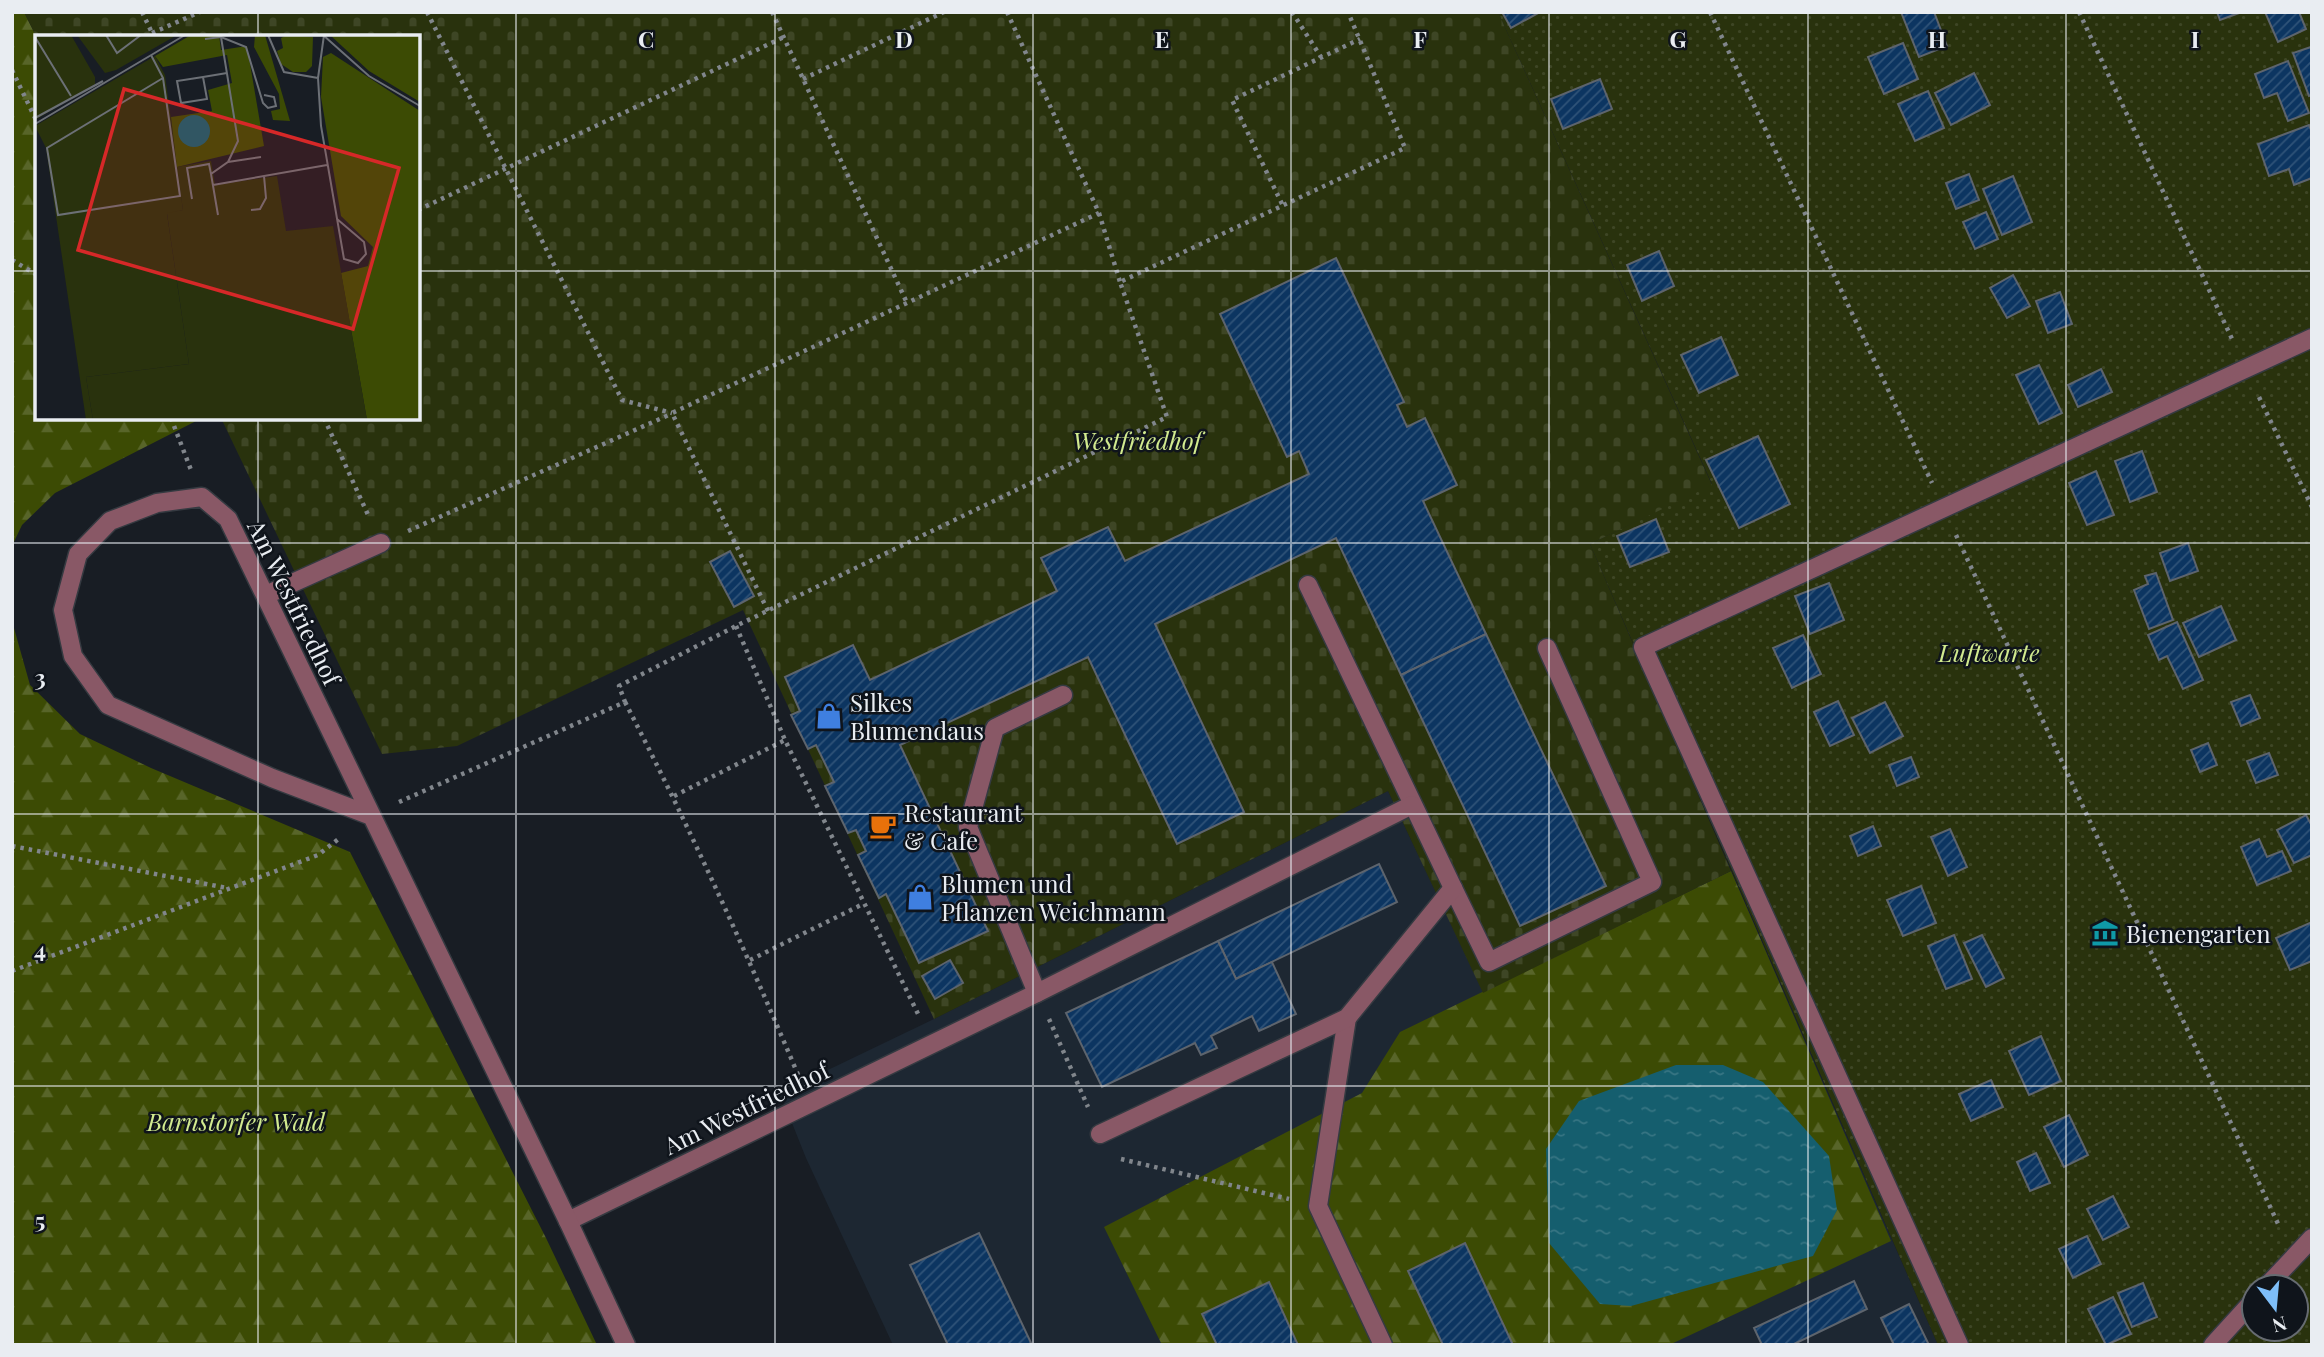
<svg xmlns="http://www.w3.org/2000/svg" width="2324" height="1357" viewBox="0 0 2324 1357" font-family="'Playfair Display',serif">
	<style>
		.built { fill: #1d2732 }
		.grass { fill: url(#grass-dots); fill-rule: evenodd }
		.forest { fill: url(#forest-firs) }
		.cemetery { fill: url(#cemetery-stones) }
		.water { fill: url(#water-ripples) }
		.building { fill: url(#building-hatch); stroke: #5d646d; stroke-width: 2 }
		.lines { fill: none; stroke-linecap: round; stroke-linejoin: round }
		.lane-casing { stroke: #353a41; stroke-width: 21 }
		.street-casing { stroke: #353a41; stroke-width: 21 }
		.path { stroke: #81868c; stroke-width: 4.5; stroke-dasharray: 3.5 5; stroke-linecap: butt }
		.lane { stroke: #895866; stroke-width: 18 }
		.street { stroke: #895866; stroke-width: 18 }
		.grid { fill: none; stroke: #e9edf2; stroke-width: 2; stroke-opacity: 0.55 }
		.labels { text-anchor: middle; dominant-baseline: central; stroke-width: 5; stroke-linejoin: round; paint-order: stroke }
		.park-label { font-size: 24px; font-style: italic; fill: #d2eb8f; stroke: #0f141b }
		.street-label { font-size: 24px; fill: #e9edf2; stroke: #0f141b }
		.poi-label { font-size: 24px; fill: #e9edf2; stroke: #0f141b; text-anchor: start }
		.inset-road { fill: none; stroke: #6c7076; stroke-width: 2 }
		.view { fill: #d62828; fill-opacity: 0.15; stroke: #d62828; stroke-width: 3.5 }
		.inset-edge { fill: none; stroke: #e9edf2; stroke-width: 3.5 }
		.grid-label { font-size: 23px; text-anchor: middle; font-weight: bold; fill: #e9edf2; stroke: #0f141b; stroke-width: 5; stroke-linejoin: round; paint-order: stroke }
	</style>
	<defs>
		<pattern id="grass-dots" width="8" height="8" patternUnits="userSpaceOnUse" patternTransform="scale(1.75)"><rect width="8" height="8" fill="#29320d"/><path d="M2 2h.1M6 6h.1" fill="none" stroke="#3e4625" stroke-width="1.8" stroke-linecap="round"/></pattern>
		<pattern id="forest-firs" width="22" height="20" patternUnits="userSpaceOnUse" patternTransform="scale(1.75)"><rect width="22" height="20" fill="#3c4b04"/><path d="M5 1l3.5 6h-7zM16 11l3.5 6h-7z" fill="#586529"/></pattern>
		<pattern id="cemetery-stones" width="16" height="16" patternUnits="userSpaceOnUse" patternTransform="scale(1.75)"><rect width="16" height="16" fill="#29320d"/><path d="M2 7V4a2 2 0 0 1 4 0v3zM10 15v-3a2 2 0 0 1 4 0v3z" fill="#3e4625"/></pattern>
		<pattern id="water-ripples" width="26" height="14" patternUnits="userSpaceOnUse" patternTransform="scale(1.75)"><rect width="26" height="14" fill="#155e6e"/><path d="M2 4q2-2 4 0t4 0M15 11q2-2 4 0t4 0" fill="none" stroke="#377583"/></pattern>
		<pattern id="building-hatch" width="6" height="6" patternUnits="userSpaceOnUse" patternTransform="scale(1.75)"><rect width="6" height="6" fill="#0c3561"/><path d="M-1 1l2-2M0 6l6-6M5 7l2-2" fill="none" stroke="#2f5378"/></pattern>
	</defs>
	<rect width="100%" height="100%" fill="#181d24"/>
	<path class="built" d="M1388,791L1483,992L1731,871L1938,1345H893L806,1158L780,1093L934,1019Z"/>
	<path class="grass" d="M1498,12H2312V1345H1938L1590,544L1712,484ZM2254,1287H2296V1329H2254Z"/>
	<g class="forest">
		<path d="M12,12H24L37,38V418H202L55,493L22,525L12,546Z"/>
		<path d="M12,621L30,685L80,734L151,768L350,852L546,1238L597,1345H12Z"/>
		<path d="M1731,871L1891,1241L1669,1345H1162L1104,1227L1362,1093L1400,1032Z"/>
	</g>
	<path class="cemetery" d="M24,12H1498L1712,485L1590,544L1731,871L1483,993L1388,791L934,1019L743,610L457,746L382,754L221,418H418V37L37,38Z"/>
	<path class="water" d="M1676,1065H1723L1763,1082L1829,1156L1837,1210L1813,1256L1631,1306L1600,1304L1549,1243L1546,1149L1579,1101Z"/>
	<g class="building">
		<path d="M1502,12H1540L1511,28Z"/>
		<path d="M1901,12H1934L1947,46L1919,57Z"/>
		<path d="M2217,12H2242L2220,20Z"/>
		<path d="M2265,12H2299L2306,29L2278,42Z"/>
		<path d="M1903,43L1918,79L1884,94L1868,57Z"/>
		<path d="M2311,47L2312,95L2309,96L2293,53Z"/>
		<path d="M2288,61L2309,113L2288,121L2277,93L2264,98L2255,74Z"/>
		<path d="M1974,73L1990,105L1951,125L1935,93Z"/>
		<path d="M1600,79L1612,109L1563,129L1551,99Z"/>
		<path d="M1928,91L1944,128L1915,141L1898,104Z"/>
		<path d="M2309,125L2312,132V178L2294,185L2289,169L2269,176L2258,144Z"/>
		<path d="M1969,174L1979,200L1956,209L1946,183Z"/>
		<path d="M2013,176L2032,222L2002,235L1983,189Z"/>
		<path d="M1986,212L1998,239L1975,249L1963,222Z"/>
		<path d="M1659,251L1674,286L1642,301L1627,265Z"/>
		<path d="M1336,258L1404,402L1397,405L1407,427L1425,418L1457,485L1423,501L1486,634L1401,675L1336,538L1155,624L1244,812L1177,844L1088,657L900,745L988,931L919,963L886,894L879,898L858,855L866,851L856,830L848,833L825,786L834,782L816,745L808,749L791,715L800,711L785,677L853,645L870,680L1057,591L1041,558L1108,527L1125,561L1309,474L1299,451L1287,457L1220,314Z"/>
		<path d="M2013,275L2030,306L2007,318L1990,288Z"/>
		<path d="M2060,292L2072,324L2048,333L2036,301Z"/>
		<path d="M1721,337L1738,375L1699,393L1681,355Z"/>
		<path d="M2039,365L2062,413L2039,424L2016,375Z"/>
		<path d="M2101,369L2112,392L2078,407L2068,385Z"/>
		<path d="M1758,436L1790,504L1739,528L1706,460Z"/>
		<path d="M2142,451L2157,492L2130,502L2115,461Z"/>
		<path d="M2096,471L2114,515L2087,525L2069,483Z"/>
		<path d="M1656,519L1669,552L1630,567L1617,536Z"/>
		<path d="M2188,543L2198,571L2170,581L2160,553Z"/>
		<path d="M730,551L754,596L734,607L710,562Z"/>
		<path d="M2156,573L2173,620L2149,629L2134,590L2148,584L2145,576Z"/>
		<path d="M1829,583L1844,620L1810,634L1795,596Z"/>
		<path d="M2221,606L2236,640L2199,657L2183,623Z"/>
		<path d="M2177,622L2203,680L2183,689L2167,656L2159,660L2148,635Z"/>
		<path d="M1486,634L1606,886L1520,926L1401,675Z"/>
		<path d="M1803,635L1821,674L1792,688L1773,648Z"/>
		<path d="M2250,695L2260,718L2241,726L2231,702Z"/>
		<path d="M1838,701L1854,735L1830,746L1814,712Z"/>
		<path d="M1885,702L1903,736L1870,753L1852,718Z"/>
		<path d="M2208,743L2217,765L2200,772L2191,750Z"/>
		<path d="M2269,753L2278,775L2256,783L2247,761Z"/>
		<path d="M1911,757L1919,777L1897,786L1889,765Z"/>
		<path d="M2306,815L2312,826V855L2294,863L2277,830Z"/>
		<path d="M1873,826L1881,846L1858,856L1850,836Z"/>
		<path d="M1950,829L1967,867L1948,876L1931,837Z"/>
		<path d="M2259,839L2267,857L2282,851L2291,871L2257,885L2241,847Z"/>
		<path d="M1379,864L1397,902L1236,979L1218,941Z"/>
		<path d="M1921,886L1936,923L1903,936L1887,900Z"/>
		<path d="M2312,922V961L2290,970L2276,938Z"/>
		<path d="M1954,935L1972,979L1946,989L1928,946Z"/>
		<path d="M1982,935L2004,978L1986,987L1964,943Z"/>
		<path d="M1218,941L1236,979L1272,962L1296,1014L1259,1031L1252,1016L1211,1036L1217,1048L1201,1055L1195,1043L1102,1087L1066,1013Z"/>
		<path d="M950,960L963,983L935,999L922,976Z"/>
		<path d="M2041,1036L2061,1081L2029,1095L2009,1051Z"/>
		<path d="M1991,1080L2003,1107L1971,1121L1959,1094Z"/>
		<path d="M2069,1115L2088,1155L2064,1167L2044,1127Z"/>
		<path d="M2036,1153L2050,1183L2030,1191L2017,1162Z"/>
		<path d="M2113,1196L2129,1227L2103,1240L2087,1209Z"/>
		<path d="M979,1233L1032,1345H948L910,1265Z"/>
		<path d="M2087,1236L2101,1264L2073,1278L2059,1249Z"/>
		<path d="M1465,1243L1513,1345H1443L1425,1307L1408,1271Z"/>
		<path d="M1854,1281L1867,1309L1792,1345H1762L1754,1328Z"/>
		<path d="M1269,1282L1298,1345H1217L1202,1314Z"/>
		<path d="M2143,1283L2157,1317L2132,1327L2118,1293Z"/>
		<path d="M2113,1297L2131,1334L2106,1345L2088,1309Z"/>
		<path d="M1909,1304L1929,1345H1894L1881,1318Z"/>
	</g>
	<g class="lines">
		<g class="lane-casing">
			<g id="lane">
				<path d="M266,595L381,543"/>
				<path d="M1453,888L1489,962L1652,882L1547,648"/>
				<path d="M1037,993L968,827L995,728L1063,695"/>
				<path d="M1347,1018L1318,1206L1383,1345"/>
				<path d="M1100,1134L1347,1018L1453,888L1308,585"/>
				<path d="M568,1221L1037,993L1412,805"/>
				<path d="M2266,1287L2312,1238"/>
				<path d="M1959,1345L1643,647L2312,338"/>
				<path d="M2213,1345L2254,1300"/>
			</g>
		</g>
		<g class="street-casing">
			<path id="street" d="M369,815L272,778L108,705L73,656L63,610L78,554L110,521L157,503L202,497L228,519L568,1221L626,1345"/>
		</g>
		<g class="path">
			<path d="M142,12L154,37"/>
			<path d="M427,12L622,400L672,413"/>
			<path d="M772,12L907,303"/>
			<path d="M1007,12L1099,213L1120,282"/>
			<path d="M1292,12L1321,57"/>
			<path d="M1710,12L1932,483"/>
			<path d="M2079,12L2233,341"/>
			<path d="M152,33L200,12"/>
			<path d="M12,70L37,122"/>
			<path d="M803,79L944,12"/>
			<path d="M1282,204L1232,100L1360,39"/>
			<path d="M418,210L784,37"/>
			<path d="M12,260L37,275"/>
			<path d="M2259,397L2312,507"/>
			<path d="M171,418L191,470"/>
			<path d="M324,418L369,517"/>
			<path d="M408,531L671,414"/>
			<path d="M1956,535L2280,1228"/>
			<path d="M768,611L672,413L1099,213"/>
			<path d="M736,626L785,740L919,1016"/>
			<path d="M625,702C688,824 745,949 799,1077"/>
			<path d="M674,796L785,740"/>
			<path d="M399,802L625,702L619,686L736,626L1167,417L1120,282L1405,148L1348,12"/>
			<path d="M12,846L227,888"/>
			<path d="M750,960L863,904"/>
			<path d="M12,971L318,855L341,837"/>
			<path d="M1049,1019L1088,1107"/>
			<path d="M1121,1159L1289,1199"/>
		</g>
		<use href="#lane" class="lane"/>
		<use href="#street" class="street"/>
	</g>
	<path class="grid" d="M258,12V37M516,12V1345M775,12V1345M1033,12V1345M1291,12V1345M1549,12V1345M1808,12V1345M2066,12V1345M12,271H37M418,271H2312M258,418V1345M12,543H2312M12,814H2312M12,1086H2312"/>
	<defs>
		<g id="shop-bare" transform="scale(2.1)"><path d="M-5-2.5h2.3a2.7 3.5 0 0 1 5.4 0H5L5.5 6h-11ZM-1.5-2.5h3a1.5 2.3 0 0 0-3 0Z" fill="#3f7fe0" stroke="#0f141b" stroke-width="2.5" paint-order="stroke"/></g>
		<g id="cafe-bare" transform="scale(2.1)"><path d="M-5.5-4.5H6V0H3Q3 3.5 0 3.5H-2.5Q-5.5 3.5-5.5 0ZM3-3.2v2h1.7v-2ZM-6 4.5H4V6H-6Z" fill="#e8710a" stroke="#0f141b" stroke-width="2.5" paint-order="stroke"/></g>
		<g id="museum-bare" transform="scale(2.1)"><path d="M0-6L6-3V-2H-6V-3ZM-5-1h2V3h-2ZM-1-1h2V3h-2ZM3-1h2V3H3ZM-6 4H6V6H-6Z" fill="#0f9aa8" stroke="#0f141b" stroke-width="2.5" paint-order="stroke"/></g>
	</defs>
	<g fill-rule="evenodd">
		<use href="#shop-bare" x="829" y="716"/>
		<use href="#cafe-bare" x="883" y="826"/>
		<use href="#shop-bare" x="920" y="897"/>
		<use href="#museum-bare" x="2105" y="933"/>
	</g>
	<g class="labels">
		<g class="park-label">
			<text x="1137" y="440">Westfriedhof</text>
			<text x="1989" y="652">Luftwarte</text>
			<text x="236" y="1121">Barnstorfer Wald</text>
		</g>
		<g class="street-label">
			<text transform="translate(295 602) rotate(64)">Am Westfriedhof</text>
			<text transform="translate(746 1107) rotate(-26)">Am Westfriedhof</text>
		</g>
		<g class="poi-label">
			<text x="850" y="702">Silkes<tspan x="850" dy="28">Blumendaus</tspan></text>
			<text x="904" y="812">Restaurant<tspan x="904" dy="28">&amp; Cafe</tspan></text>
			<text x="941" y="883">Blumen und<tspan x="941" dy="28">Pflanzen Weichmann</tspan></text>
			<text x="2126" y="933">Bienengarten</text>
		</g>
	</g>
	<g transform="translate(35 35)">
		<rect width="385" height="385" fill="#181d24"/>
		<path d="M0,0H36L60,42V49L0,85ZM42,0H142L81,35L70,38ZM120,21L130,40L148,175L132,179L154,329L51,342L58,385H51L11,113L0,91Z" fill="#29320d"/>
		<path d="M156,0H184L186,15L212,11L229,111L142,132L136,82L177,76L173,55L197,48L192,20L128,32L120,21ZM220,0H230L255,86L238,85L236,76L245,74L244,59L219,12ZM252,0L278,2L277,31L271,37H258L246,29L242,16L248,13L246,3ZM295,0H385V67L334,36ZM296,18L385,76V385H332L306,238L333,231L338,212L306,181L286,62L288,22Z" fill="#3c4b04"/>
		<path d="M176,126L180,150L242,141L251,196L298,191L332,385H58L51,342L154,329L132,178L148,175L142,132Z" fill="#29320d"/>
		<path d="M143 96a16 16 0 1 1 32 0a16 16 0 1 1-32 0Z" fill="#155e6e"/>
		<path class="inset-road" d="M71,0L82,18L106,0M233,0L249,37L283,43M288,0L334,41L385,71M289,0L283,43L286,91L309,224L323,228L331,219L329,207L302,184M0,2L36,61M186,2L203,106L193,127M170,4L186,2L211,12L228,68L233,73L241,71L239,62L229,60M116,20L128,43L145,161L23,180L12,113L128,43M168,42L172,64L146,68L142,46L168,42L192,38M0,83L68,46M0,89L150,0M178,150L292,130M157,164L152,133L174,129L176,139M216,175L225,174L231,163L229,141M183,180L176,139L193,127L226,122"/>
		<path class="view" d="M89,54L364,133L318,294L43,215Z"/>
		<rect width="385" height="385" class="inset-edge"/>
	</g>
	<g class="grid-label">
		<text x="646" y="48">C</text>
		<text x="904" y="48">D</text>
		<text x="1162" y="48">E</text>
		<text x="1420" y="48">F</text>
		<text x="1678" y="48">G</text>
		<text x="1937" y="48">H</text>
		<text x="2195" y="48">I</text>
		<text x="40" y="686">3</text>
		<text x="40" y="958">4</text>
		<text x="40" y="1229">5</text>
	</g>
	<rect width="2324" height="1357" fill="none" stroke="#e9edf2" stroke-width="28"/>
	<g transform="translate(2275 1308) rotate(164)"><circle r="33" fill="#0f141b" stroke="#666b71" stroke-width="2"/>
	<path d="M0-5L12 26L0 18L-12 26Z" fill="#7ebef9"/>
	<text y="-10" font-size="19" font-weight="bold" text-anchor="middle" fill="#e9edf2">N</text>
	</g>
</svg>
